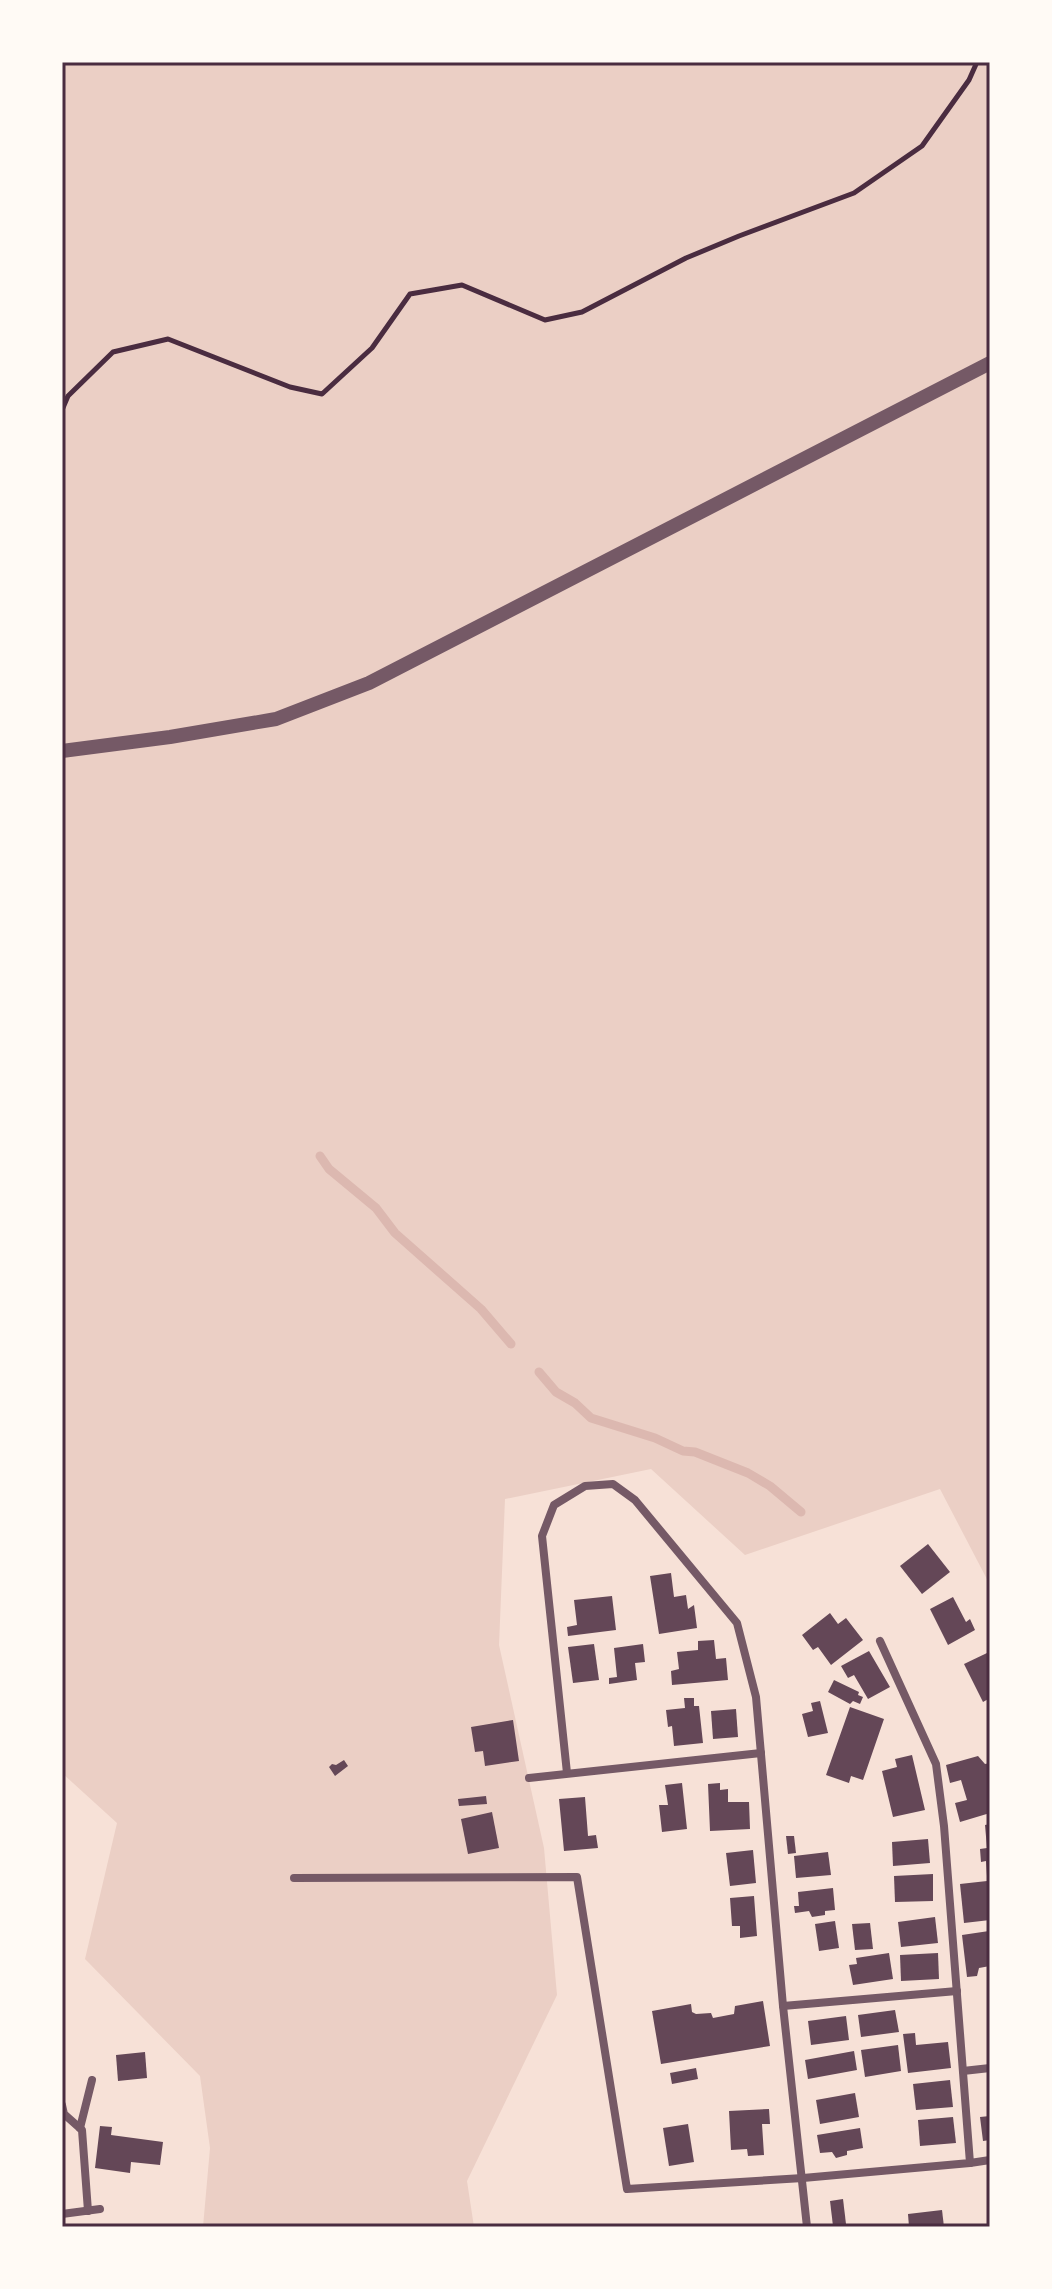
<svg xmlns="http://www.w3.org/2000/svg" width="1052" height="2289" viewBox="0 0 1052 2289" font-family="Lato,sans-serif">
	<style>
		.green { fill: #ebcfc5 }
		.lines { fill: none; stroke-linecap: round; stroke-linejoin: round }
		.stream { stroke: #dcb8b0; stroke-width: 9 }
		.building { fill: #644757 }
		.path { stroke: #4a2c40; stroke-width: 5 }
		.minor { stroke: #755966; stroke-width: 8 }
		.tertiary { stroke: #755966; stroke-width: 14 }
		.neatline { fill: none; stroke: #4a2c40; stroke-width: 3 }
	</style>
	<rect width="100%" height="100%" fill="#f7e1d7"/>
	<path class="green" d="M62,62H990V1585L940,1489L745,1555L651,1469L505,1499L499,1645L544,1848L557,1995L467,2181L474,2227H203L210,2148L200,2076L85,1959L117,1823L62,1773Z"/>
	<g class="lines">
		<g class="stream">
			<path d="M320,1156L329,1169L376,1208L395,1233L481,1309L511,1344"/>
			<path d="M539,1372L556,1392L575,1403L591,1418L655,1438L683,1451L695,1452L748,1473L770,1486L801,1512"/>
		</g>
	</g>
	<g class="building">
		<path d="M928,1544L950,1572L922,1594L900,1566Z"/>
		<path d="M671,1573L674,1597L686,1595L688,1609L694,1605L697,1628L659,1634L650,1576Z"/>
		<path d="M612,1596L616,1630L568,1636L567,1627L577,1625L574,1600Z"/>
		<path d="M953,1597L966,1622L970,1619L975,1630L948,1645L930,1609Z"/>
		<path d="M830,1613L838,1624L846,1618L863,1640L831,1665L818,1647L813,1650L802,1635Z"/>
		<path d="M714,1640L716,1659L726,1658L728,1680L672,1685L671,1671L679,1669L677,1652L698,1650V1641Z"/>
		<path d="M594,1644L599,1680L573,1683L568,1647Z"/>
		<path d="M643,1644L645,1662L635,1663L637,1680L609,1684V1678L617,1677L614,1648Z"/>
		<path d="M869,1651L890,1687L868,1699L854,1675L848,1678L841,1666Z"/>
		<path d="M987,1653L990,1660V1698L983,1702L964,1664Z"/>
		<path d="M834,1680L859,1692L858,1695L863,1697L860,1704L853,1701L850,1704L828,1692Z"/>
		<path d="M684,1698H694V1706H699L703,1743L674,1746L672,1726L668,1727L666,1710L685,1708Z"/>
		<path d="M820,1701L828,1733L808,1737L802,1714L813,1711L811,1703Z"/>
		<path d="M850,1707L884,1719L863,1780L851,1776L849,1783L826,1775Z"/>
		<path d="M736,1709L738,1737L713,1739L711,1711Z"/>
		<path d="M513,1720L519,1761L485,1766L483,1751L475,1752L471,1727Z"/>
		<path d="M912,1755L925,1810L893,1817L882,1771L897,1767L895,1759Z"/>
		<path d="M978,1756L985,1764L990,1763V1813L960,1822L955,1803L967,1800L961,1780L950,1783L946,1765Z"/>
		<path d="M344,1760L348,1766L335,1776L329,1767L332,1764L336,1765Z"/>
		<path d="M682,1783L687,1829L662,1832L659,1805H668L665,1785Z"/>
		<path d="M720,1783V1790L728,1789V1802H749L750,1829L710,1831L708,1784Z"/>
		<path d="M486,1796L487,1804L459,1806L458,1799Z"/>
		<path d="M585,1797L588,1836L596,1835L598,1848L564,1851L559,1799Z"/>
		<path d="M492,1812L499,1848L468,1854L461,1819Z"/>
		<path d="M990,1824V1876H987L986,1861L981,1862L980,1849L987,1848L985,1825Z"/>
		<path d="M786,1836H794L796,1853L788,1854Z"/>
		<path d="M928,1839L930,1863L893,1866L892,1842Z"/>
		<path d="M753,1850L756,1883L730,1886L726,1853Z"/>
		<path d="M828,1852L831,1875L796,1878L794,1856Z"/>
		<path d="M933,1874V1901L895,1902L894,1876Z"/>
		<path d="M987,1881L990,1920L964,1923L960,1884Z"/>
		<path d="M833,1888L835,1910L825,1911V1915L812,1917L809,1911L795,1913L794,1906H799L798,1892Z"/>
		<path d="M754,1896L757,1936L740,1938V1926H732L730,1898Z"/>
		<path d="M935,1917L938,1943L901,1947L898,1922Z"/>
		<path d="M835,1921L839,1948L819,1951L815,1924Z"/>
		<path d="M870,1923L873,1949L855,1950L852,1924Z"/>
		<path d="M989,1931L990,1966L979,1968L977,1976L967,1977L962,1935Z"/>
		<path d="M889,1953L893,1979L853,1985L849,1965L857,1964L856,1958Z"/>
		<path d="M938,1953L939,1979L901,1981L900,1955Z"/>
		<path d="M763,2001L770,2046L661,2064L652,2011L691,2004L692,2012L696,2014L711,2013L713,2018L734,2014L735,2006Z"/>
		<path d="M895,2010L899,2032L861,2037L858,2015Z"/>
		<path d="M846,2016L849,2040L811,2045L808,2021Z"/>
		<path d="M915,2033L916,2045L948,2042L951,2068L908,2073L903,2034Z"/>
		<path d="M898,2045L901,2071L865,2077L861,2050Z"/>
		<path d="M854,2051L857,2070L808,2079L805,2060Z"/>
		<path d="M145,2052L147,2078L118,2081L116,2055Z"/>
		<path d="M696,2068L698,2079L672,2084L670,2073Z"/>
		<path d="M950,2080L953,2107L916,2110L913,2084Z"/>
		<path d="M855,2093L859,2117L820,2124L816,2100Z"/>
		<path d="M769,2109L770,2124H762L764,2155L748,2156L747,2149L731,2150L729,2111Z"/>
		<path d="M990,2116V2140L983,2141L980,2117Z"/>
		<path d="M953,2117L956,2143L920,2146L918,2120Z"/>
		<path d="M688,2124L694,2162L669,2166L663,2128Z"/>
		<path d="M100,2126L112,2127L111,2135L163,2142L160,2165L131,2162L130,2173L95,2168Z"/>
		<path d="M860,2128L863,2148L847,2151V2155L836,2158L832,2152L820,2153L817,2135Z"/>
		<path d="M843,2199L846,2224L833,2226L830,2201Z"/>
		<path d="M942,2210L944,2227H909L908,2214Z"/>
	</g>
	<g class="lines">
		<path class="path" d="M62,410L68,396L113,352L168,339L290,387L322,394L372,348L410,294L462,285L545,320L582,312L686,258L739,236L854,193L922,146L969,80L977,62"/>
		<g class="minor">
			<path d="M567,1773L542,1536L554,1505L585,1486L613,1484L635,1500L737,1623L756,1697L783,2006L807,2227"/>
			<path d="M529,1778L761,1753"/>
			<path d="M294,1878L577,1877L627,2189L803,2178L970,2163L944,1826L936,1764L880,1641"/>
			<path d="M783,2006L957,1991"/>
			<path d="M963,2071L990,2068"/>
			<path d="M62,2105L64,2114L82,2130L88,2211"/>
			<path d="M80,2128L92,2080"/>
			<path d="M970,2163L990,2160"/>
			<path d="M62,2214L100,2209"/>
		</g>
		<path class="tertiary" d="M62,751L170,737L276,719L369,683L990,363"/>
	</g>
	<rect width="1052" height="2289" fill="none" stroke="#fffaf5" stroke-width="128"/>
	<rect x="64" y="64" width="924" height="2161" class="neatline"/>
</svg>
